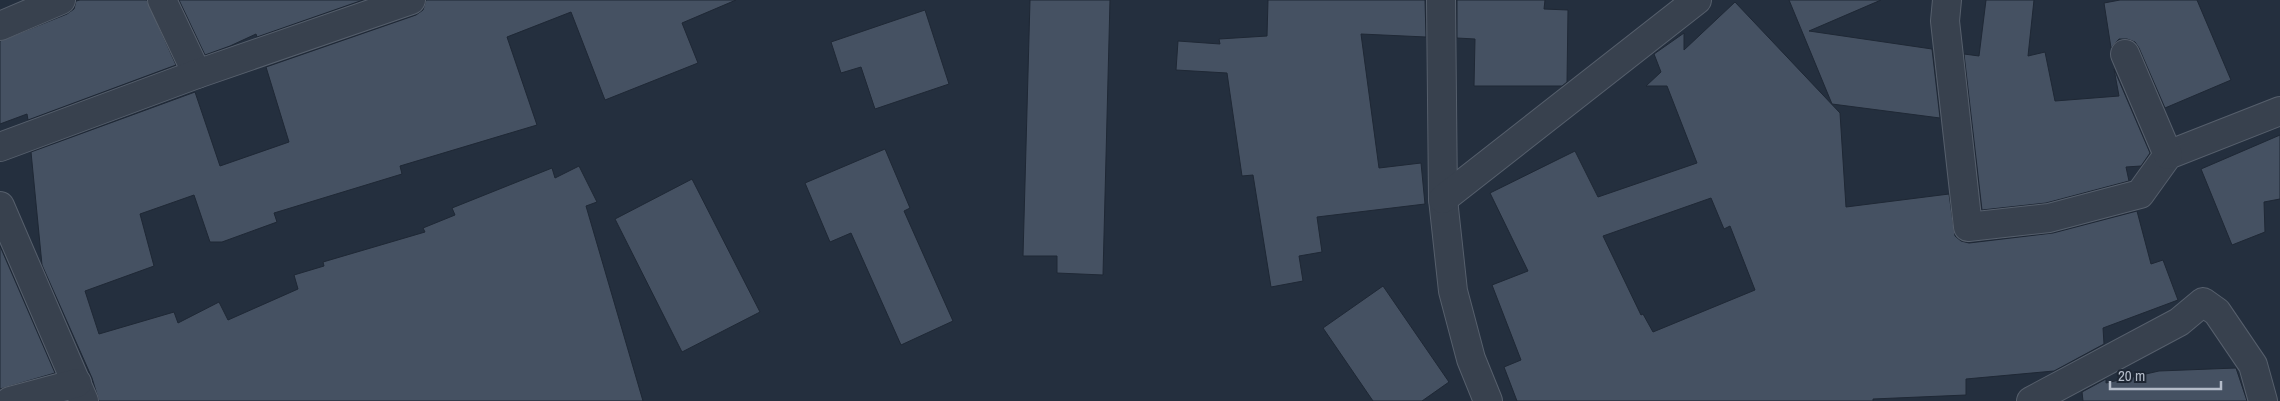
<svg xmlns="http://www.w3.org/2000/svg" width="2280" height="401" viewBox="0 0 2280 401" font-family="'Archivo Narrow',sans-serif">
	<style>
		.building { fill: #455162; stroke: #1f2835; fill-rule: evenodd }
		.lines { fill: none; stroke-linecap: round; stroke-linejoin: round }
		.street-casing { stroke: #565f6c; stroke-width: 30 }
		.street { stroke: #38414e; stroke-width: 28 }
	</style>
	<rect width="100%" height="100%" fill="#242f3e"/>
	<g class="building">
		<path d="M80,0H147L176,65L28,120L27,114L0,124V41L67,14L74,9L76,1Z"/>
		<path d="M179,0H363L257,37L256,34L230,46L205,55Z"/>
		<path d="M426,0H736L682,23L698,63L605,100L571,12L507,37L537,125L400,166L402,174L274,213L277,222L222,242H210L194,195L140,214L154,266L85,291L99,334L174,312L178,323L219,302L228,320L298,289L294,275L324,266L323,262L425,232L423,228L455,215L452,208L552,168L555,178L579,166L597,202L586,206L643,401H99L92,378L42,265L31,152L195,92L220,166L289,142L266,67L416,15L423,10Z"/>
		<path d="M1030,0H1110L1103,275L1057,273V256H1023Z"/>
		<path d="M1268,0H1425L1426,37L1361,34L1379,168L1421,163L1425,204L1317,217L1322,252L1299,256L1303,281L1271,287L1253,175L1242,176L1227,73L1176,70L1178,41L1220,44L1219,39L1267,36Z"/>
		<path d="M1457,0H1545L1544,9L1568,10L1567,82L1562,86H1474L1475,39L1457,38Z"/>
		<path d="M1789,0H1881L1809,31L1932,49L1940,118L1832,104Z"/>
		<path d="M1986,0H2034L2028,56L2045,52L2055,101L2119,96L2114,69L2150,153L2141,166L2126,167L2129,181L2046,203L1982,210L1964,54L1979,56Z"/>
		<path d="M2120,0H2197L2231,80L2165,108L2139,48L2135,42L2127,39H2119L2111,48L2104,3Z"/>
		<path d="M1735,2L1840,113L1846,207L1949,194L1955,236L1961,241L1969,243L2053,233L2137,211L2151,264L2163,260L2178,300L2103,328L2104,344L2054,371L1966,379V395L1873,399V401H1517L1504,367L1521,360L1492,285L1528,271L1490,193L1575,151L1598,197L1697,163L1667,86H1646L1661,72L1654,54L1684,33V50ZM1711,198L1724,229L1730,226L1755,290L1653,332L1643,314L1641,315L1603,236Z"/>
		<path d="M925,10L949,84L875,109L861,67L841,73L831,42Z"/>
		<path d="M2280,135V199L2264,202L2265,232L2232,245L2201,169Z"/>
		<path d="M885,149L910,208L904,211L953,321L901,345L851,233L830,242L805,183Z"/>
		<path d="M692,179L760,312L682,352L615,219Z"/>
		<path d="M0,246L55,373L0,389Z"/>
		<path d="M1383,286L1449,382L1422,401H1373L1323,328Z"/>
		<path d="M2236,368L2247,401H2083L2082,392L2106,379V383L2159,371Z"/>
	</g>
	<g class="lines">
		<g class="street-casing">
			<g id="street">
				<path d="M162,0L197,74"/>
				<path d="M1441,0L1443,199L1453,291L1471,359L1488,401"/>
				<path d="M1947,0L1945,21L1968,227L2049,218L2140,194L2168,155L2280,111"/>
				<path d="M0,26L61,0"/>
				<path d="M2125,54L2168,155"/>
				<path d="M0,147L197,74L411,0"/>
				<path d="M1443,199L1697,0"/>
				<path d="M0,206L84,401"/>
				<path d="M10,401L77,383"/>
				<path d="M2031,401L2179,322L2203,302L2217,312L2253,365L2263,401"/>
			</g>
		</g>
		<use href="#street" class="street"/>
	</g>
	<path d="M2110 381v8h111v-8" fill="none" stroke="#b4bcc9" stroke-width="2.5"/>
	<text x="2118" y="381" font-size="15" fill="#b4bcc9" stroke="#1d2633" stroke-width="4" paint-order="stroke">20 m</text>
</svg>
